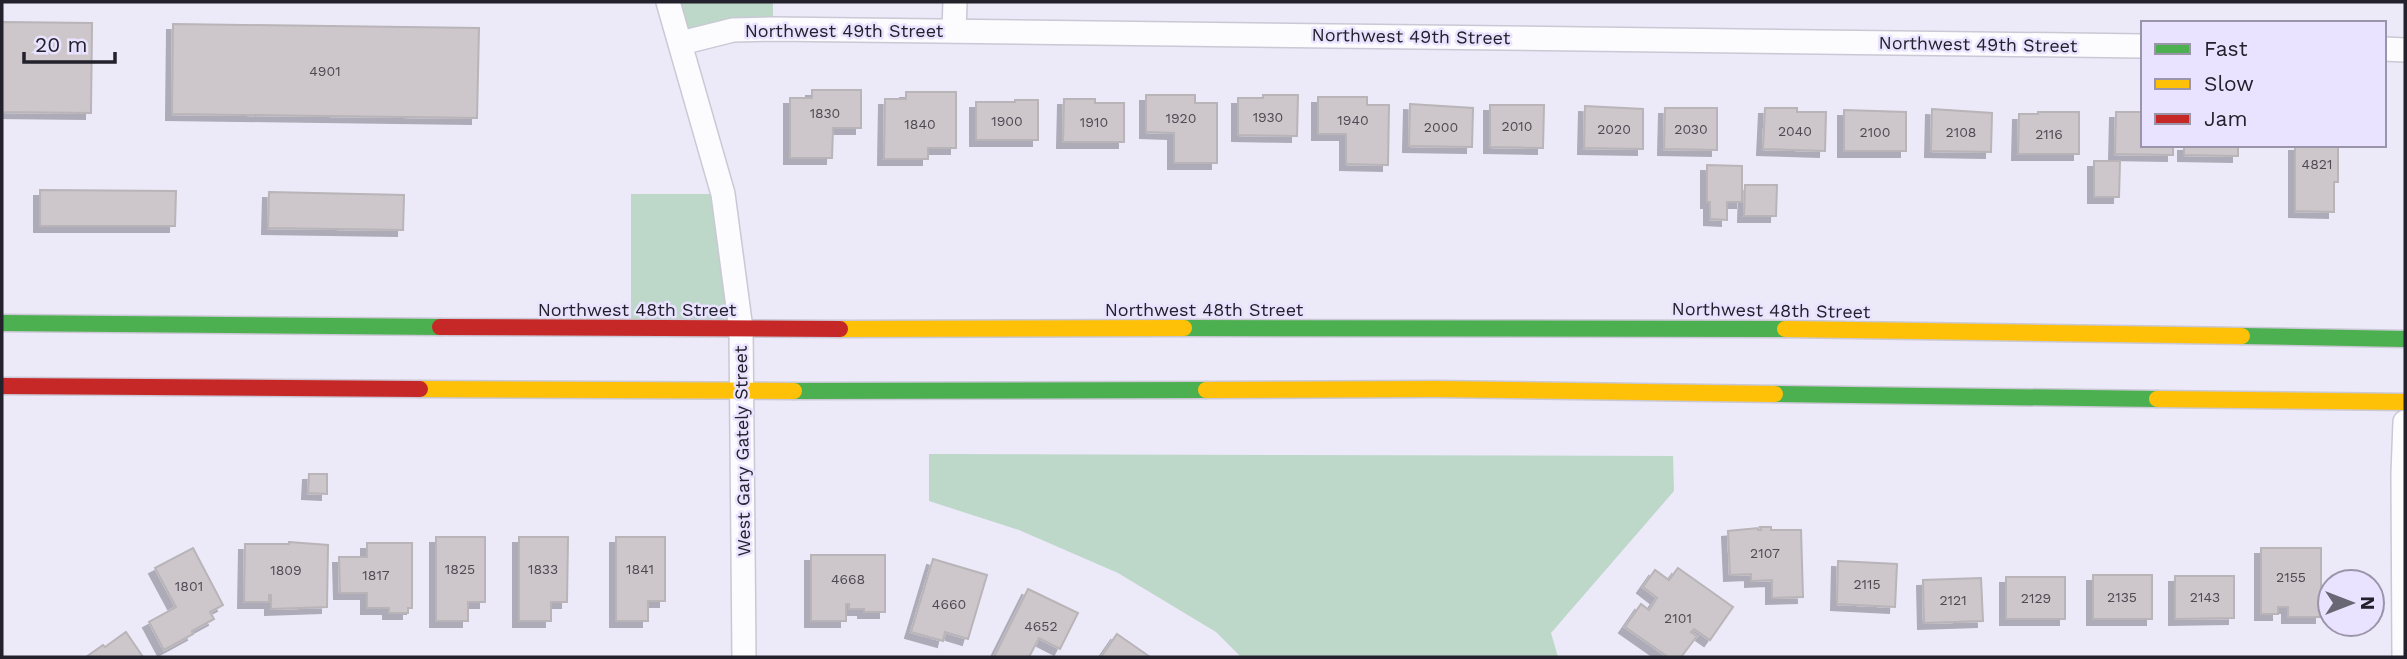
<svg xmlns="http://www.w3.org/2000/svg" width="2407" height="659" viewBox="0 0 2407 659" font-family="'Work Sans',sans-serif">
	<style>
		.green { fill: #bdd7c9 }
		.building { fill: #cdc7cb; stroke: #b9b4b7; stroke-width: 2; filter: url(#shadow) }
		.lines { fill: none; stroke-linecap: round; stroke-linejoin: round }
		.street-casing { stroke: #cac8d4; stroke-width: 26 }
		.fast-casing { stroke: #cac8d4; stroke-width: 19 }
		.slow-casing { stroke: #cac8d4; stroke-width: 19 }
		.jam-casing { stroke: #cac8d4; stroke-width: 19 }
		.street { stroke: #fcfcfe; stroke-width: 23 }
		.fast { stroke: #4caf50; stroke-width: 16 }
		.slow { stroke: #ffc107; stroke-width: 16 }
		.jam { stroke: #c62828; stroke-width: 16 }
		.labels { text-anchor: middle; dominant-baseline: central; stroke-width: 5; stroke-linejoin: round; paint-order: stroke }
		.number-label { font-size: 14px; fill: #4e4a53 }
		.street-label { font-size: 18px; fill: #23212b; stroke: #e9e3ff }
	</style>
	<defs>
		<filter id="shadow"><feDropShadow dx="-6" dy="6" stdDeviation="0" flood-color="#0004"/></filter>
	</defs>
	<rect width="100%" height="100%" fill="#ece9f9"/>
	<g class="green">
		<path d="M668,2H773V29L681,43Z"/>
		<path d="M631,194H723L741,329H631Z"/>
		<path d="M929,454L1673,456L1674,491L1551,633L1558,657H1241L1216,632L1118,573L1019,530L929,501Z"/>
	</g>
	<g class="building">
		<path d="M2,22L92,23L91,113L2,112Z"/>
		<path d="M173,24L479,28L477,118L172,114Z"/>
		<path d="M812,90H861V128H833L832,158H790V98H812Z"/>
		<path d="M906,92H956V148H928V159H884L885,99H906Z"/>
		<path d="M1146,95H1195V103H1217V163H1174V133L1146,132Z"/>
		<path d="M1263,95H1298L1297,136L1238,135V98H1263Z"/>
		<path d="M1318,97H1367V105H1389L1388,165L1346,164V134H1318Z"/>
		<path d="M1064,99H1095V103H1124V142H1063Z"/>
		<path d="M1015,100H1038V140H976V102H1015Z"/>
		<path d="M1410,104L1473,108L1472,147L1409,146Z"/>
		<path d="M1490,105H1544L1543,148L1490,147Z"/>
		<path d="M1585,106L1643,109V149L1584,148Z"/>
		<path d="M1665,108H1717V150L1664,149Z"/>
		<path d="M1765,108H1797V112H1826L1825,151L1763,149Z"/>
		<path d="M1932,109L1992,113L1991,152L1931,151Z"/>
		<path d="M1844,110L1906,112V151H1844Z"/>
		<path d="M2038,112H2079V154H2018L2019,114H2038Z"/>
		<path d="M2116,112H2143V145H2173V155L2115,154Z"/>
		<path d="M2184,145H2238V156L2184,155Z"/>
		<path d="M2295,145H2338V182H2334V212L2295,211Z"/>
		<path d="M2094,161H2120L2119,197H2094Z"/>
		<path d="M1707,165L1742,166V202H1727V220L1710,219V202H1707Z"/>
		<path d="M1745,185H1777L1776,216H1744Z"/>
		<path d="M40,190L176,191L175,226H40Z"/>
		<path d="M269,192L404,195L403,230L268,228Z"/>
		<path d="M309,474H327V494L308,493Z"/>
		<path d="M1760,527H1771V530H1801L1803,597L1772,598V580L1751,581V574L1730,575L1728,531L1758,528V530H1761Z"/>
		<path d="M436,537H485V602H468V621H436Z"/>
		<path d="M519,537H568L567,602H551V621H519Z"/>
		<path d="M616,537H665V601H648V621H616Z"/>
		<path d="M289,542L328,545L327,607L271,609V595H269V602H244L245,544H289Z"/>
		<path d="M367,543H412V608H408V613H389V608H367V593H340L339,557H367Z"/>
		<path d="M193,548L223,605L210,612L214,619L192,631L193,634L164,650L149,622L176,607L155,568Z"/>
		<path d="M2261,548H2321V617H2288V607H2278V614H2261Z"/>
		<path d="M811,555H885V612H864V609H849V604H846V621H811Z"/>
		<path d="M933,559L987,575L968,639L945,632L943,641L911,632Z"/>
		<path d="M1838,561L1897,564L1895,607L1837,604Z"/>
		<path d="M1678,568L1733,607L1710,640L1694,629L1691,632L1697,636L1681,657H1668L1625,627L1641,604L1649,610L1657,598L1643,587L1655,570L1669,580Z"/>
		<rect x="2093" y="575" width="59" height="44"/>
		<path d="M2175,576H2234V618L2175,619Z"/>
		<rect x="2006" y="577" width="59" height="42"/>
		<path d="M1981,578L1983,621L1924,623L1923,580Z"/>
		<path d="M1028,589L1078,613L1060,649L1039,638L1029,657H994Z"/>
		<path d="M126,632L143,657H86L103,645L105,647Z"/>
		<path d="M1117,634L1150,657H1101Z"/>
	</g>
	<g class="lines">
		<g class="street-casing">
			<g id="street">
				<path d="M668,2L723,194L741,329L744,657"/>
				<path d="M954,30L955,2"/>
				<path d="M681,43L733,30L773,29L2143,46"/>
				<path d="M2384,49L2405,50"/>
				<path d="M2404,657L2403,474L2405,422"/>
			</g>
		</g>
		<g class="fast-casing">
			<g id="fast">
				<path d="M2,323L440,327"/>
				<path d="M1184,328L1785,329"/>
				<path d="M2242,336L2405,339"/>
				<path d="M794,391L1206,390"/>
				<path d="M1775,394L2157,399"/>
			</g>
		</g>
		<g class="slow-casing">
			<g id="slow">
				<path d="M840,329L1184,328"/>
				<path d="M1785,329L2242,336"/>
				<path d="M420,389L794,391"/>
				<path d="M1206,390L1436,389L1775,394"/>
				<path d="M2157,399L2405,402"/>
			</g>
		</g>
		<g class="jam-casing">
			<g id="jam">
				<path d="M440,327L840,329"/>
				<path d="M2,386L420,389"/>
			</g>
		</g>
		<use href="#street" class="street"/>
		<use href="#fast" class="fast"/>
		<use href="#slow" class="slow"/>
		<use href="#jam" class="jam"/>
	</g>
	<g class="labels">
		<g class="number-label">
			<text x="325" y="71">4901</text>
			<text x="825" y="113">1830</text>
			<text x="1268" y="117">1930</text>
			<text x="1181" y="118">1920</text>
			<text x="1353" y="120">1940</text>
			<text x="1007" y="121">1900</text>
			<text x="1094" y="122">1910</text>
			<text x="920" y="124">1840</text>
			<text x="1517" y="126">2010</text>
			<text x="1441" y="127">2000</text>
			<text x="1614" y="129">2020</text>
			<text x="1691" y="129">2030</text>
			<text x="1795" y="131">2040</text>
			<text x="1875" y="132">2100</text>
			<text x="1961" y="132">2108</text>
			<text x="2049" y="134">2116</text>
			<text x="2317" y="164">4821</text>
			<text x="1765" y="553">2107</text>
			<text x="460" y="569">1825</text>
			<text x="543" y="569">1833</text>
			<text x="640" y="569">1841</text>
			<text x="286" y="570">1809</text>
			<text x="376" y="575">1817</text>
			<text x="2291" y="577">2155</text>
			<text x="848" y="579">4668</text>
			<text x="1867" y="584">2115</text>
			<text x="189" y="586">1801</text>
			<text x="2122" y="597">2135</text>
			<text x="2205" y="597">2143</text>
			<text x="2036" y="598">2129</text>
			<text x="1953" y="600">2121</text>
			<text x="949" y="604">4660</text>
			<text x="1678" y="618">2101</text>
			<text x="1041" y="626">4652</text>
		</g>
		<g class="street-label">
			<text x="844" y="30">Northwest 49th Street</text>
			<text transform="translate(1411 36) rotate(1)">Northwest 49th Street</text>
			<text transform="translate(1978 44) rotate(1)">Northwest 49th Street</text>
			<text x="637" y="309">Northwest 48th Street</text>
			<text x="1204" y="309">Northwest 48th Street</text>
			<text transform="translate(1771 310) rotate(1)">Northwest 48th Street</text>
			<text transform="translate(742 451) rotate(-91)">West Gary Gately Street</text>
		</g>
	</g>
	<rect width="2407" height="659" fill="none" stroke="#23212b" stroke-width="7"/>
	<rect x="2141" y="21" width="245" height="126" fill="#e9e3ff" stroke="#9a95aa" stroke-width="2"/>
	<rect x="2155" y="44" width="35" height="10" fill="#4caf50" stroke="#9a95aa" stroke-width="2"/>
	<text x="2204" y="56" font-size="21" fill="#23212b">Fast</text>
	<rect x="2155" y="79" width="35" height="10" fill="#ffc107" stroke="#9a95aa" stroke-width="2"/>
	<text x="2204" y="91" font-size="21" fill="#23212b">Slow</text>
	<rect x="2155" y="114" width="35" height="10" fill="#c62828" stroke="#9a95aa" stroke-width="2"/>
	<text x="2204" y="126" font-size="21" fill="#23212b">Jam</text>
	<g transform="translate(2351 603) rotate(90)"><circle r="33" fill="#e9e3ff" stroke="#9a95aa" stroke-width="2"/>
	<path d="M0-5L12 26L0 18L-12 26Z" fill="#696773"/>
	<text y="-10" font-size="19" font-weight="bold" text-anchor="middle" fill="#23212b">N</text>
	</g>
	<path d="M24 52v10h91v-10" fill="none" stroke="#23212b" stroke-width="3.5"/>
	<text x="35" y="52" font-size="21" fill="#23212b" stroke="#e9e3ff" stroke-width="5" paint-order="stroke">20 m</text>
</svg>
